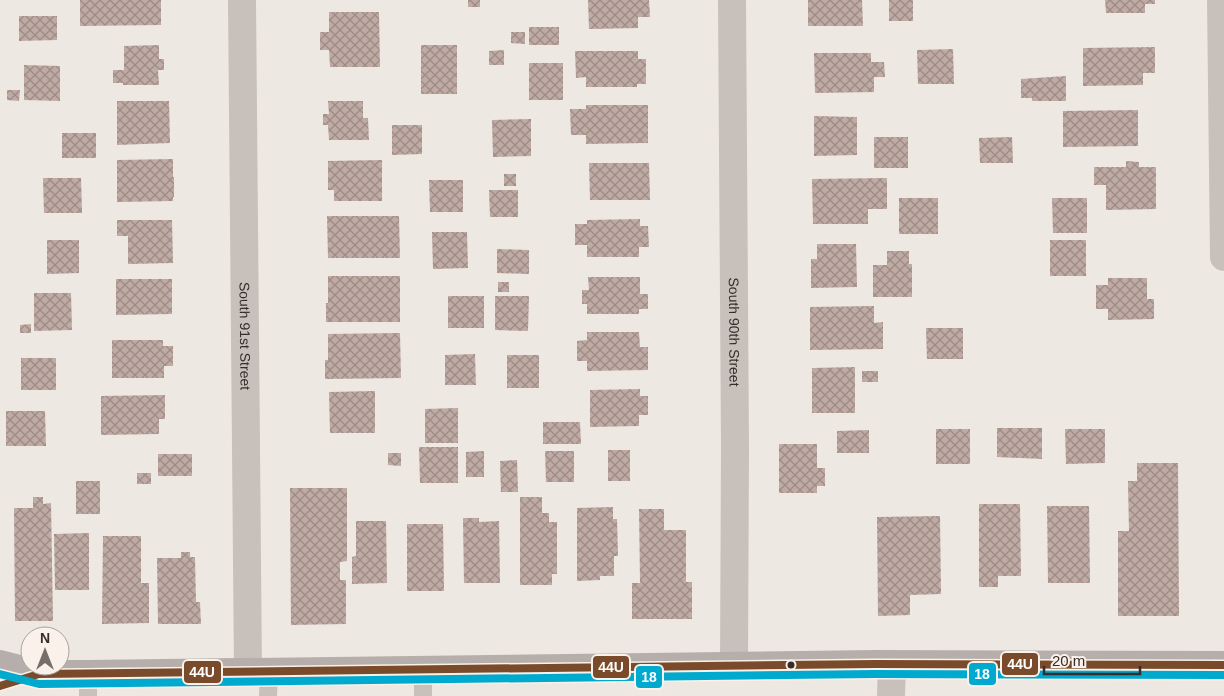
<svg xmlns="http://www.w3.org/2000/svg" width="1224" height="696" viewBox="0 0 1224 696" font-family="Arial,sans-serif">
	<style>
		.building { fill: url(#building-cross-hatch) }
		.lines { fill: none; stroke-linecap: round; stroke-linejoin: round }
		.service { stroke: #c7c0bb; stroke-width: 18 }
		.minor { stroke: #c7c0bb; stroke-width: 28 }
		.primary { stroke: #b6aeaa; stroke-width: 28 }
		.bus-1-casing { stroke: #f9f1ea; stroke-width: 11 }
		.bus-2-casing { stroke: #f9f1ea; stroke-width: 11 }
		.bus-1 { stroke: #7a4b2a; stroke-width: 8 }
		.bus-2 { stroke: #00a9ce; stroke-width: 8 }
		.bus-dot { fill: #372c29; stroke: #f9f1ea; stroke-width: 2 }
		.labels { text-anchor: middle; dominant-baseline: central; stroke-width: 4; stroke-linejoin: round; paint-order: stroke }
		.street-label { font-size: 14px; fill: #372c29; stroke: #f9f1ea }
		.line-badge { stroke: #f9f1ea; stroke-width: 2 }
		.badge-label { font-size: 14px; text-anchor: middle; font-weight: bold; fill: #fff }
	</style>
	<defs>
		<pattern id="building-cross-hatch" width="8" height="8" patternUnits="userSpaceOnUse" patternTransform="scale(1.25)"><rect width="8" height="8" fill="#c0aaa4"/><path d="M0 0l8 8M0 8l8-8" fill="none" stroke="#9d8b86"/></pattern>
	</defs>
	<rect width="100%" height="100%" fill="#eee8e2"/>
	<g class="building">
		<path d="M80,0H161V25L80,26Z"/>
		<rect x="468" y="0" width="12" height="7"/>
		<path d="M588,0H649L650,17H638V28L589,29Z"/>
		<path d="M808,0H862L863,26H808Z"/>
		<rect x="889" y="0" width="24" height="21"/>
		<path d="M1105,0H1155V4H1145V13H1106Z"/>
		<path d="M329,12H379L380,67H330L329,50H320V32H329Z"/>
		<path d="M19,16H57V40L19,41Z"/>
		<rect x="529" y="27" width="30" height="18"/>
		<path d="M511,32H525V44L511,43Z"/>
		<path d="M159,45V59H164V70H158L159,85H123V83H113V70H124V46Z"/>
		<rect x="421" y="45" width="36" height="49"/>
		<path d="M1155,47V73H1143V85L1083,86V48Z"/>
		<path d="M953,49L954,84H918L917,50Z"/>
		<path d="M504,50V65H489V51Z"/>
		<path d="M575,51H638V59H646V84H637V87H586V77L576,78Z"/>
		<path d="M814,53H871V62H884L885,77H874V92L815,93Z"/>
		<rect x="529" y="63" width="34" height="37"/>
		<path d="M24,65L60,66V101L24,100Z"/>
		<path d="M1066,76V101H1032V98H1021V79Z"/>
		<path d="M7,90H20L19,101L7,100Z"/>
		<path d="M117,101H169L170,143L117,145Z"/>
		<path d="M328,101H363V118H368L369,140H329L328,125H323V114H329Z"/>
		<path d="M586,105H648V143L586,144V135H571L570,109H586Z"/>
		<path d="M1138,110V146L1063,147V111Z"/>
		<path d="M814,116L857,117V155L814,156Z"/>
		<path d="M531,119V156L493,157L492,120Z"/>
		<path d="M392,125H422V154L392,155Z"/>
		<rect x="62" y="133" width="34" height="25"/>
		<rect x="874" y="137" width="34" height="31"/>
		<path d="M1012,137L1013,163H980L979,138Z"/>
		<path d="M173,159V177H174V197H173V201L117,202V160Z"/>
		<path d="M382,160V201H334V190H328V161Z"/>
		<path d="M1126,161L1139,162V167H1156V209L1106,210V185H1094V167H1126Z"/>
		<path d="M589,163H649L650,200H590Z"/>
		<rect x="504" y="174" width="12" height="12"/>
		<path d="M43,178H81L82,213H44Z"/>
		<path d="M887,178V209H868V224H813L812,179Z"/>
		<path d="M429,180H463V212H430Z"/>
		<path d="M489,190H518V217H490Z"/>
		<rect x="899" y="198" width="39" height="36"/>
		<path d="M1052,198H1087V233H1053Z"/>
		<path d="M327,216H399L400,258H328Z"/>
		<path d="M640,219V226H648L649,247H639V257H587V245H575V224H587V220Z"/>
		<path d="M117,220H172L173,263L128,264V236H117Z"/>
		<path d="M432,232H467L468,268L433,269Z"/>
		<path d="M47,240H79V273L47,274Z"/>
		<rect x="1050" y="240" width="36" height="36"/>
		<path d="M817,244H856L857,287L811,288V259H817Z"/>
		<path d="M497,249L529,250V274L497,273Z"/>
		<path d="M887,251H909V264H912V297H873V265H887Z"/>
		<path d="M328,276H400V322H326V303H328Z"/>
		<path d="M588,277H640V294H648V309H639V314H587V304H582V290H589Z"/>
		<path d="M1108,278H1147V299H1154V319L1108,320V309H1096V285H1108Z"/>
		<path d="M116,279H172V314L116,315Z"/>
		<rect x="498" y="282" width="11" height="10"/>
		<path d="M34,293H71L72,330L34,331Z"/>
		<rect x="448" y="296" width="36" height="32"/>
		<path d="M495,296H529L528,331L495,330Z"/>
		<path d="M874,306V323L883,322V349L810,350V307Z"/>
		<path d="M31,324V333H20V325Z"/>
		<path d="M926,328H963V359H927Z"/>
		<path d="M587,332H639L640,347H648V370L587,371V361H577V341L587,340Z"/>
		<path d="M400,333L401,378L325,379V360H328V334Z"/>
		<path d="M112,340H163V346H173V366H164V378H112Z"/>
		<path d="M475,354L476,385H445V355Z"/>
		<rect x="507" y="355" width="32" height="33"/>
		<rect x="21" y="358" width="35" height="32"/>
		<path d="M855,367V413H812V368Z"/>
		<rect x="862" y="371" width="16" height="11"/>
		<path d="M640,389V396H648V415H639V426L590,427V390Z"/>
		<path d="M375,391V433H330L329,392Z"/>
		<path d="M165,395V419H159V434L101,435V396Z"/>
		<path d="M458,408V443H425V409Z"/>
		<path d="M6,411H45L46,446H6Z"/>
		<path d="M543,422H580L581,444H543Z"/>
		<path d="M997,428H1042V459L997,457Z"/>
		<rect x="936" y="429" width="34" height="35"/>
		<path d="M1065,429H1105V463L1066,464Z"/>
		<path d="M869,430V453H837V431Z"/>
		<path d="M779,444H817V468H825V486H817V493H779Z"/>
		<path d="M419,447H458V483H420Z"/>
		<rect x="608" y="450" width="22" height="31"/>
		<path d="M484,451V477H466V452Z"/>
		<path d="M545,451H574V482H546Z"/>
		<path d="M388,453H401V466L388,465Z"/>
		<rect x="158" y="454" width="34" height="22"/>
		<path d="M517,460L518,492H501L500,461Z"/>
		<path d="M1137,463H1178L1179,616H1118V531H1129L1128,481H1137Z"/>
		<rect x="137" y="473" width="14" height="11"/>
		<rect x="76" y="481" width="24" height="33"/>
		<path d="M290,488H347V561L340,562V580H346V624L291,625Z"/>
		<path d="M33,497H43V504L51,503L53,621H15L14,508H33Z"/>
		<path d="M520,497H542V513H549V522H557V574H552V585H520Z"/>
		<path d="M979,504H1020L1021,576H998V587H979Z"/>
		<path d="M1047,506H1089L1090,583H1048Z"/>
		<path d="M613,507V519H617L618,556H614V576H600V580L577,581V508Z"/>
		<path d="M639,509H664V530H686V582H692V619H632V583H640Z"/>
		<path d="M940,516L941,594L910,595V615L878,616L877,517Z"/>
		<path d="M463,518H479V522L499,521L500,583H464Z"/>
		<path d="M356,521H386L387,583L352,584V557L356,556Z"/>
		<path d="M407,524H443L444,591H407Z"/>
		<path d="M89,533V590H55L54,534Z"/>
		<path d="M103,536H141V583H149V623L102,624Z"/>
		<path d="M181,552H190V557H195L196,602H200L201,624H158L157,558H181Z"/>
	</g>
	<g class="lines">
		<g class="service">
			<path d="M88,674V696"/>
			<path d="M268,696L269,672"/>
			<path d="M423,696V670"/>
		</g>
		<g class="minor">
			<path id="s1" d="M242,0L248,672"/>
			<path id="s2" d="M732,0L735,447L734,666"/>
			<path d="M1221,0L1224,257"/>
			<path d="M891,696L892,664"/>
		</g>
		<path class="primary" d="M0,664L39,674H88L875,664L1224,665"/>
		<g class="bus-1-casing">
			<path id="bus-1" d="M0,686L39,674L875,664L1224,665"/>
		</g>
		<g class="bus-2-casing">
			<path id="bus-2" d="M0,674L39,684L875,674L1224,675"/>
		</g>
		<use href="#bus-1" class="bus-1"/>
		<use href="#bus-2" class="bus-2"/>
	</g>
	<circle class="bus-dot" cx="791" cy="665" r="4.5"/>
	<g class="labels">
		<g class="street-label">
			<text stroke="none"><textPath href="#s2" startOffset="332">South 90th Street</textPath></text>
			<text stroke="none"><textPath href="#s1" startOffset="336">South 91st Street</textPath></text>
		</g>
	</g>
	<g class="line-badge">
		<rect x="1001" y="652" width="38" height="24" rx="5" fill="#7a4b2a"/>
		<rect x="592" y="655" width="38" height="24" rx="5" fill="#7a4b2a"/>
		<rect x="183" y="660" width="39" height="24" rx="5" fill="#7a4b2a"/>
		<rect x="968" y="662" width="29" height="24" rx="5" fill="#00a9ce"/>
		<rect x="635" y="665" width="28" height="24" rx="5" fill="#00a9ce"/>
	</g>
	<g class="badge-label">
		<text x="1020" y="669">44U</text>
		<text x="611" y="672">44U</text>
		<text x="202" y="677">44U</text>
		<text x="982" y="679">18</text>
		<text x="649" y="682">18</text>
	</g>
	<g transform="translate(45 651)"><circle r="24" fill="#f9f1ea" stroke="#aba29d"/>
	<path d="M0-4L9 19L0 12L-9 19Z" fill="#776e6a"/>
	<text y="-8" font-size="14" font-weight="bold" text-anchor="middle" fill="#372c29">N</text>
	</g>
	<path d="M1044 666v8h96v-8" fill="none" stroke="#372c29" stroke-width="2.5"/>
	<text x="1052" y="666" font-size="15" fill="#372c29" stroke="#f9f1ea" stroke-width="4" paint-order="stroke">20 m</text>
</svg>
